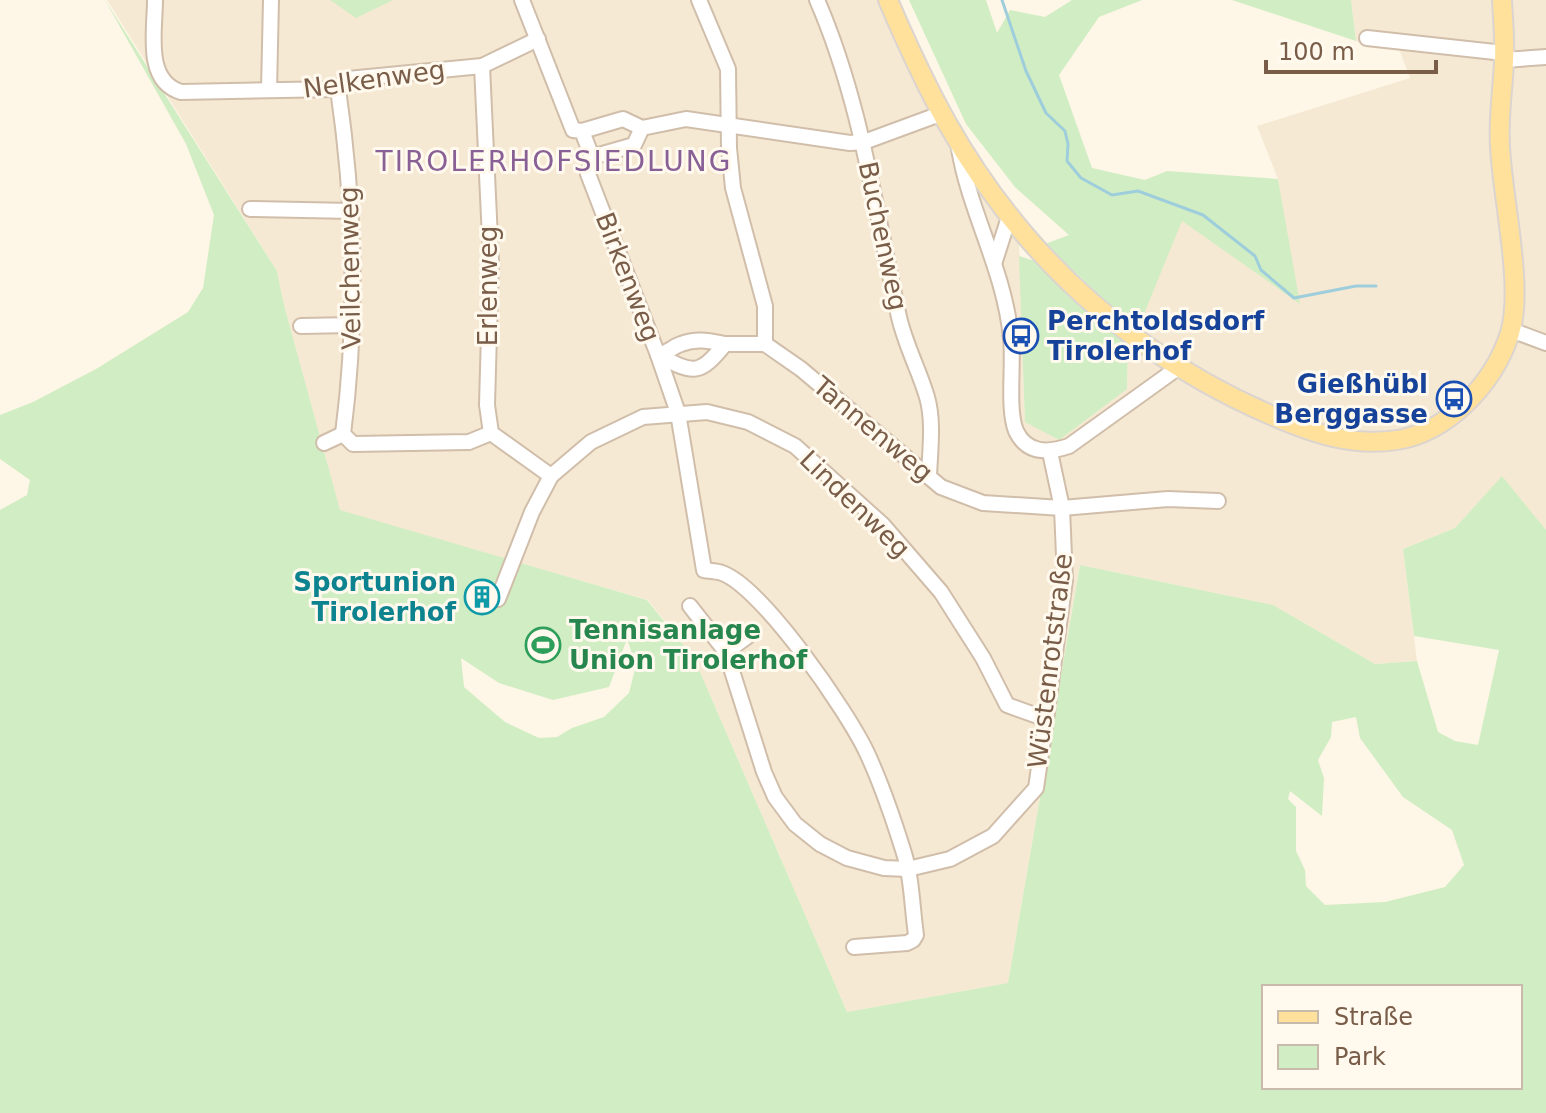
<svg xmlns="http://www.w3.org/2000/svg" width="1546" height="1113" viewBox="0 0 1546 1113" font-family="'DejaVu Sans',sans-serif">
	<style>
		.residential { fill: #f6e9d4 }
		.green { fill: #d1edc3; fill-rule: evenodd }
		.lines { fill: none; stroke-linecap: round; stroke-linejoin: round }
		.stream { stroke: #9ecedc; stroke-width: 3 }
		.minor-casing { stroke: #d0beaa; stroke-width: 18 }
		.major-casing { stroke: #dcd5cf; stroke-width: 22 }
		.minor { stroke: #fff; stroke-width: 14 }
		.major { stroke: #ffe19c; stroke-width: 18 }
		.labels { text-anchor: middle; dominant-baseline: central; stroke-width: 6; stroke-linejoin: round; paint-order: stroke }
		.street-label { font-size: 26px; fill: #795d48; stroke: #fff9ee }
		.transit-label { font-size: 26px; font-weight: bold; fill: #164399; stroke: #fff9ee; text-anchor: start }
		.culture-label { font-size: 26px; font-weight: bold; fill: #0d838f; stroke: #fff9ee; text-anchor: end }
		.leisure-label { font-size: 26px; font-weight: bold; fill: #27864d; stroke: #fff9ee; text-anchor: start }
		.neighbourhood-label { font-size: 28px; letter-spacing: 2px; fill: #886096; stroke: #fff9ee }
	</style>
	<rect width="100%" height="100%" fill="#fef6e6"/>
	<path class="residential" d="M107,0H897L957,137L1018,214L1025,422L1127,389L1128,344L1137,331L1181,220L1299,303L1278,179L1257,126L1410,78L1398,46L1356,41L1351,0H1546V530L1502,477L1455,528L1403,549L1417,661L1375,664L1273,605L1080,565L1008,983L847,1012L694,658L648,600L340,511L284,305L277,271Z"/>
	<g class="green">
		<path d="M105,0L277,271L284,305L340,510L647,600L694,658L847,1012L1008,983L1080,565L1273,605L1375,664L1417,661L1438,732L1455,741L1478,745L1499,650L1414,636L1403,549L1455,528L1502,476L1546,530V1113H0V510L27,495L30,480L0,459V415L33,402L96,369L188,312L203,288L214,215L186,144ZM627,639L636,665L629,693L604,717L572,728L557,737L539,738L505,722L464,687L461,658L499,683L553,700L609,687ZM1356,717L1360,738L1403,797L1452,830L1464,865L1445,887L1385,902L1325,905L1306,886L1305,870L1296,851V807L1288,799L1290,791L1322,816L1324,778L1318,760L1331,737L1332,722ZM1264,987H1520V1087H1264Z"/>
		<path d="M330,0H393L356,18Z"/>
		<path d="M909,0H986L997,33L1010,10L1045,17L1072,0H1142L1099,17L1059,75L1092,168L1145,180L1167,171L1278,179L1300,304L1182,221L1137,331L1045,244L1069,235L1015,187L966,124Z"/>
		<path d="M1232,0H1351L1356,41Z"/>
		<path d="M1019,256L1038,262L1128,344L1127,389L1059,440L1025,422Z"/>
	</g>
	<g class="lines">
		<path class="stream" d="M1002,0L1026,71L1046,113L1065,131L1068,144L1067,161L1081,178L1112,195L1138,191L1203,215L1255,256L1261,270L1294,298L1356,286H1376"/>
		<g class="minor-casing">
			<g id="minor">
				<path d="M155,0C155,30 144,81 181,92L338,89L348,79L482,66L538,39"/>
				<path d="M522,0L573,130L582,131L592,157L588,174L658,355L678,413L704,570C710,571 716,571 722,573C762,587 848,712 867,753C881,783 893,818 903,850C912,877 912,907 916,935L913,940L907,943L854,947"/>
				<path d="M699,0L728,69L729,148L733,188L765,306V344"/>
				<path d="M817,0C861,101 875,210 899,317C905,344 919,370 927,397C934,421 930,451 929,476"/>
				<path d="M1367,38L1504,53"/>
				<path d="M1504,60L1546,57"/>
				<path d="M482,66L491,261L487,405L491,433L551,476"/>
				<path d="M338,89C355,205 358,318 343,434L353,444L469,442L491,433"/>
				<path d="M269,90L271,0"/>
				<path d="M582,131L623,119L642,128"/>
				<path d="M959,149C970,214 1005,271 1011,339C1014,363 1007,409 1016,431C1027,454 1048,453 1069,446L1179,367"/>
				<path d="M592,157L634,145L642,128L686,119L850,143L864,142L940,114"/>
				<path d="M250,209L352,211"/>
				<path d="M995,261L1009,217"/>
				<path d="M301,326L353,325"/>
				<path d="M1511,330L1546,343"/>
				<path d="M658,355C694,374 699,376 725,344H765L801,369L941,487L983,503L1062,508L1168,499L1218,501"/>
				<path d="M658,355C668,353 672,347 681,344C697,338 709,341 725,344"/>
				<path d="M324,443L343,434"/>
				<path d="M498,599L532,512L551,476L591,442L643,417L707,412L748,422L795,446L883,525L941,592L983,658L1007,705L1046,719"/>
				<path d="M690,606L726,652"/>
				<path d="M748,636L726,652L764,772L775,797L795,824L820,844L847,858L884,868L908,869L950,859L993,836L1036,788L1046,719L1065,580L1062,508L1050,452"/>
			</g>
		</g>
		<g class="major-casing">
			<path id="major" d="M888,0C926,89 962,161 1025,235C1092,314 1178,375 1273,416C1313,433 1352,447 1397,440C1423,436 1446,422 1465,404C1486,384 1501,361 1510,333C1524,286 1502,197 1500,146C1498,117 1503,89 1504,61C1505,40 1503,20 1502,0"/>
		</g>
		<use href="#minor" class="minor"/>
		<use href="#major" class="major"/>
	</g>
	<defs>
		<g id="bus-ring" transform="scale(1.8)"><circle r="9.5" fill="#fff9ee" stroke="#1a4fb4" stroke-width="1.5"/><path d="M-5-6H5V4H4V6H2V4H-2V6H-4V4H-5ZM-3.5-4V0h7V-4ZM-3.5 1.2v1.5H-2V1.2ZM2 1.2v1.5H3.5V1.2Z" fill="#1a4fb4"/></g>
		<g id="building-ring" transform="scale(1.8)"><circle r="9.5" fill="#fff9ee" stroke="#0f9aa8" stroke-width="1.5"/><path d="M-4-6H4V6H1V3H-1V6H-4ZM-2.5-4.3h1.7v1.8h-1.7ZM.8-4.3h1.7v1.8H.8ZM-2.5-1h1.7V.8h-1.7ZM.8-1h1.7V.8H.8Z" fill="#0f9aa8"/></g>
		<g id="stadium-ring" transform="scale(1.8)"><circle r="9.5" fill="#fff9ee" stroke="#2e9e5b" stroke-width="1.5"/><path d="M0-5a6.5 5 0 1 0 0 10a6.5 5 0 1 0 0-10ZM-3.5-1.8h7v3.6h-7Z" fill="#2e9e5b"/></g>
	</defs>
	<g fill-rule="evenodd">
		<use href="#bus-ring" x="1021" y="336"/>
		<use href="#bus-ring" x="1454" y="399"/>
		<use href="#building-ring" x="482" y="597"/>
		<use href="#stadium-ring" x="543" y="645"/>
	</g>
	<g class="labels">
		<g class="street-label">
			<text transform="translate(374 79) rotate(-8)">Nelkenweg</text>
			<text transform="translate(883 236) rotate(78)">Buchenweg</text>
			<text transform="translate(350 268) rotate(-91)">Veilchenweg</text>
			<text transform="translate(628 277) rotate(69)">Birkenweg</text>
			<text transform="translate(488 286) rotate(-90)">Erlenweg</text>
			<text transform="translate(873 429) rotate(40)">Tannenweg</text>
			<text transform="translate(855 504) rotate(44)">Lindenweg</text>
			<text transform="translate(1050 661) rotate(-83)">Wüstenrotstraße</text>
		</g>
		<g class="transit-label">
			<text x="1047" y="321">Perchtoldsdorf<tspan x="1047" dy="30">Tirolerhof</tspan></text>
			<text x="1428" y="384" text-anchor="end">Gießhübl<tspan x="1428" dy="30">Berggasse</tspan></text>
		</g>
		<g class="culture-label">
			<text x="456" y="582">Sportunion<tspan x="456" dy="30">Tirolerhof</tspan></text>
		</g>
		<g class="leisure-label">
			<text x="569" y="630">Tennisanlage<tspan x="569" dy="30">Union Tirolerhof</tspan></text>
		</g>
		<g class="neighbourhood-label">
			<text x="554" y="161">TIROLERHOFSIEDLUNG</text>
		</g>
	</g>
	<rect x="1262" y="985" width="260" height="104" fill="#fff9ee" stroke="#c9bbac" stroke-width="2"/>
	<rect x="1278" y="1011" width="40" height="12" fill="#ffe19c" stroke="#c9bbac" stroke-width="2"/>
	<text x="1334" y="1025" font-size="24" fill="#795d48">Straße</text>
	<rect x="1278" y="1045" width="40" height="24" fill="#d1edc3" stroke="#c9bbac" stroke-width="2"/>
	<text x="1334" y="1065" font-size="24" fill="#795d48">Park</text>
	<path d="M1266 60v12h170v-12" fill="none" stroke="#795d48" stroke-width="4"/>
	<text x="1278" y="60" font-size="24" fill="#795d48" stroke="#fff9ee" stroke-width="6" paint-order="stroke">100 m</text>
</svg>
